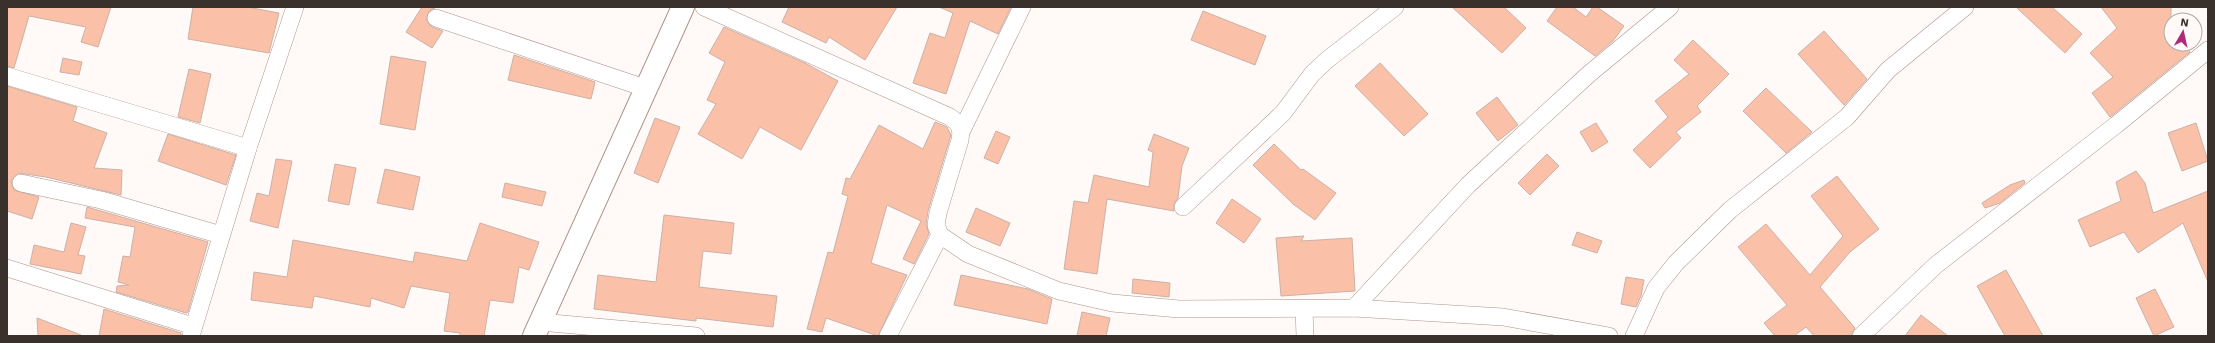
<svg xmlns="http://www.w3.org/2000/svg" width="2215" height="343" viewBox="0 0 2215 343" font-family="'Work Sans',sans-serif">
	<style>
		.building { fill: #fbc0a8; stroke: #cbb1a7 }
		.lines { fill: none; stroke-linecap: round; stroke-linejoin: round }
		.minor-casing { stroke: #ad948a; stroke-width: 18 }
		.major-casing { stroke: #ad948a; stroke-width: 24 }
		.minor { stroke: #fff; stroke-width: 17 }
		.major { stroke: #fff; stroke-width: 22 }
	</style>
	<rect width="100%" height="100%" fill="#fff9f7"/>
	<g class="building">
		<path d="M7,7H111L98,47L81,42L86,27L29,16L14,68L7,66Z"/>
		<path d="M193,7H247L279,13L269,53L188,39Z"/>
		<path d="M422,7L435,8L429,11L426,20L432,27L443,31L432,48L406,32Z"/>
		<path d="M789,7H897L865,60L829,37L826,43L782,22Z"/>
		<path d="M939,7H1011L998,34L970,21L946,94L913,83L930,33L945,38L953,13Z"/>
		<path d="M1452,7H1504L1526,28L1502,53Z"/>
		<path d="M1557,7H1573L1586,17L1593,7H1597L1624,26L1613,41L1595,56L1547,21Z"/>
		<path d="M2016,7H2052L2082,34L2065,53Z"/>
		<path d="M2101,7H2171V44H2185L2190,52L2110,117L2092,93L2113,77L2090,53L2117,28Z"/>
		<path d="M1203,11L1266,36L1255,65L1191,40Z"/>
		<path d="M724,27L805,63L838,81L801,150L760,127L742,159L698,134L716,104L707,100L725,62L709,53Z"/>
		<path d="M1824,31L1867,79L1844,105L1798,54Z"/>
		<path d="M1693,40L1729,74L1697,106L1701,112L1676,132L1681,138L1650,168L1633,150L1668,117L1655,101L1689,74L1674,60Z"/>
		<path d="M514,55L595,82L591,99L508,80Z"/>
		<path d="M391,56L426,62L415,130L380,124Z"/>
		<path d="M63,58L82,62L79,75L60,72Z"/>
		<path d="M1380,63L1428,114L1404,136L1355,86Z"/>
		<path d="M189,69L211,74L200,123L178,117Z"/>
		<path d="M7,86L77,107L73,121L107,133L94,168L122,170L121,195L46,177L18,173L11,181L14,190L39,197L32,219L7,211Z"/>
		<path d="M1766,88L1812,132L1786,153L1743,111Z"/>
		<path d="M1497,97L1518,125L1498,141L1476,113Z"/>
		<path d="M655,118L680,127L658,183L634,173Z"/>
		<path d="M935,122L947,127L951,135L928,211L926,224L929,234L914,264L903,259L921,221L887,205L871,263L907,275L878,336L826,318L822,332L807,329L828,252L833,253L848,196L842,194L846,178L850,179L879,125L923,149Z"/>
		<path d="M1596,123L1608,142L1592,152L1580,132Z"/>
		<path d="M2196,123L2208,161L2182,171L2168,133Z"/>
		<path d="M996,131L1010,137L998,164L984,158Z"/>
		<path d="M168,134L236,155L226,185L158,161Z"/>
		<path d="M1154,134L1189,148L1182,166L1178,198L1174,204V211L1107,199L1097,274L1064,269L1074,201L1088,203L1094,175L1149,187L1153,152L1148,150Z"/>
		<path d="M1274,144L1301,170L1303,169L1336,193L1315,220L1293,204L1253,165Z"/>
		<path d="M1547,154L1559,166L1530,195L1518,183Z"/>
		<path d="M276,159L292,161L278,228L250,221L257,193L269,196Z"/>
		<path d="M335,164L356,168L349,205L328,201Z"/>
		<path d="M385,169L420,177L413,210L377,203Z"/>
		<path d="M2136,171L2145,183L2153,213L2208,191V282L2183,223L2138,253L2124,232L2090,247L2078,220L2121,201L2116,182Z"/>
		<path d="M1837,176L1879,229L1850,252L1820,287L1855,328L1851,336H1814L1806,327L1794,336H1775L1764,323L1787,305L1738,247L1766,224L1810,275L1843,236L1811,196Z"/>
		<path d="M2024,180L2025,183L2000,203L1985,208L1982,203L2010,185Z"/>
		<path d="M505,183L546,192L542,206L502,197Z"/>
		<path d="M1232,199L1261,219L1244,243L1216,223Z"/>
		<path d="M87,207L208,242L188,312L186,313L116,292L117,286L129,285L118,282L123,256L130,257L135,227L85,218Z"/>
		<path d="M976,208L1010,223L1000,246L966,232Z"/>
		<path d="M664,215L734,223L731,254L703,251L699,287L777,296L773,327L696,318V321L594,309L598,275L656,282Z"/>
		<path d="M71,223L86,227L78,255L85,256L81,274L30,264L34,245L64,252Z"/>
		<path d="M480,223L539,242L529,270L519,267L513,303L490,300L484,336H460V333L444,331L450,293L411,286L404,308L371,298L370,307L314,296L312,308L251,300L254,272L287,277L293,240L413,262L415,252L467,261Z"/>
		<path d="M1577,232L1602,241L1597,253L1572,245Z"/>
		<path d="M1304,236L1301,241L1352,238L1355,291L1281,296L1276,238Z"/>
		<path d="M2006,270L2043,336H2005L1977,286Z"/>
		<path d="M961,275L1028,289L1052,299L1047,324L954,305Z"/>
		<path d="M1626,277L1644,280L1641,296L1636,307L1621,304Z"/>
		<path d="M1133,279L1170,283L1169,297L1132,293Z"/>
		<path d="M2155,289L2174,327L2154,336L2136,298Z"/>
		<path d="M104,309L181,333V336H99Z"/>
		<path d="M1082,312L1110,318L1106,336H1077Z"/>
		<path d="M1921,315L1948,336H1905Z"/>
		<path d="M37,318L81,335V336H38Z"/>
	</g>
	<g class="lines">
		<g class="minor-casing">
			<g id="minor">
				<path d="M704,7L950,117C960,124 962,128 960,140L938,213L936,225L940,235L968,254L1059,291L1112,303L1179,309L1354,308L1503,317L1609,336"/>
				<path d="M436,18L645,88"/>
				<path d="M7,76L248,148"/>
				<path d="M962,130L1022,7"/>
				<path d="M21,183L101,200L221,235"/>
				<path d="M1183,207L1283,113L1312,74L1327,60L1395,7"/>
				<path d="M7,268L193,326"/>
				<path d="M1354,308L1468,185L1589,74L1670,7"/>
				<path d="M1304,309L1305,336"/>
				<path d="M540,322L696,336"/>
				<path d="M191,336L248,148L295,7"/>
				<path d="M888,336L940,235"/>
				<path d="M1634,336L1656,288L1676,263L1730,210L1847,117L1888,70L1965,7"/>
				<path d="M1861,336L1936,265L2116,125L2208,50"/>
			</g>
		</g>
		<g class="major-casing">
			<path id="major" d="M534,336L683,7"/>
		</g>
		<use href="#minor" class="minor"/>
		<use href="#major" class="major"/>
	</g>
	<rect width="2215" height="343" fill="none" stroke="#3a302c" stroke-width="16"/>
	<g transform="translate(2183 32) rotate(9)"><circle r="19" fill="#fff9f7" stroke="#b0a9a6"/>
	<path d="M0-3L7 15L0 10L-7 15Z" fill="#ae2c77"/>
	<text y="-6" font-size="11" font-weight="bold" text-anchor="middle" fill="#3a302c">N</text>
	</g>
</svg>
